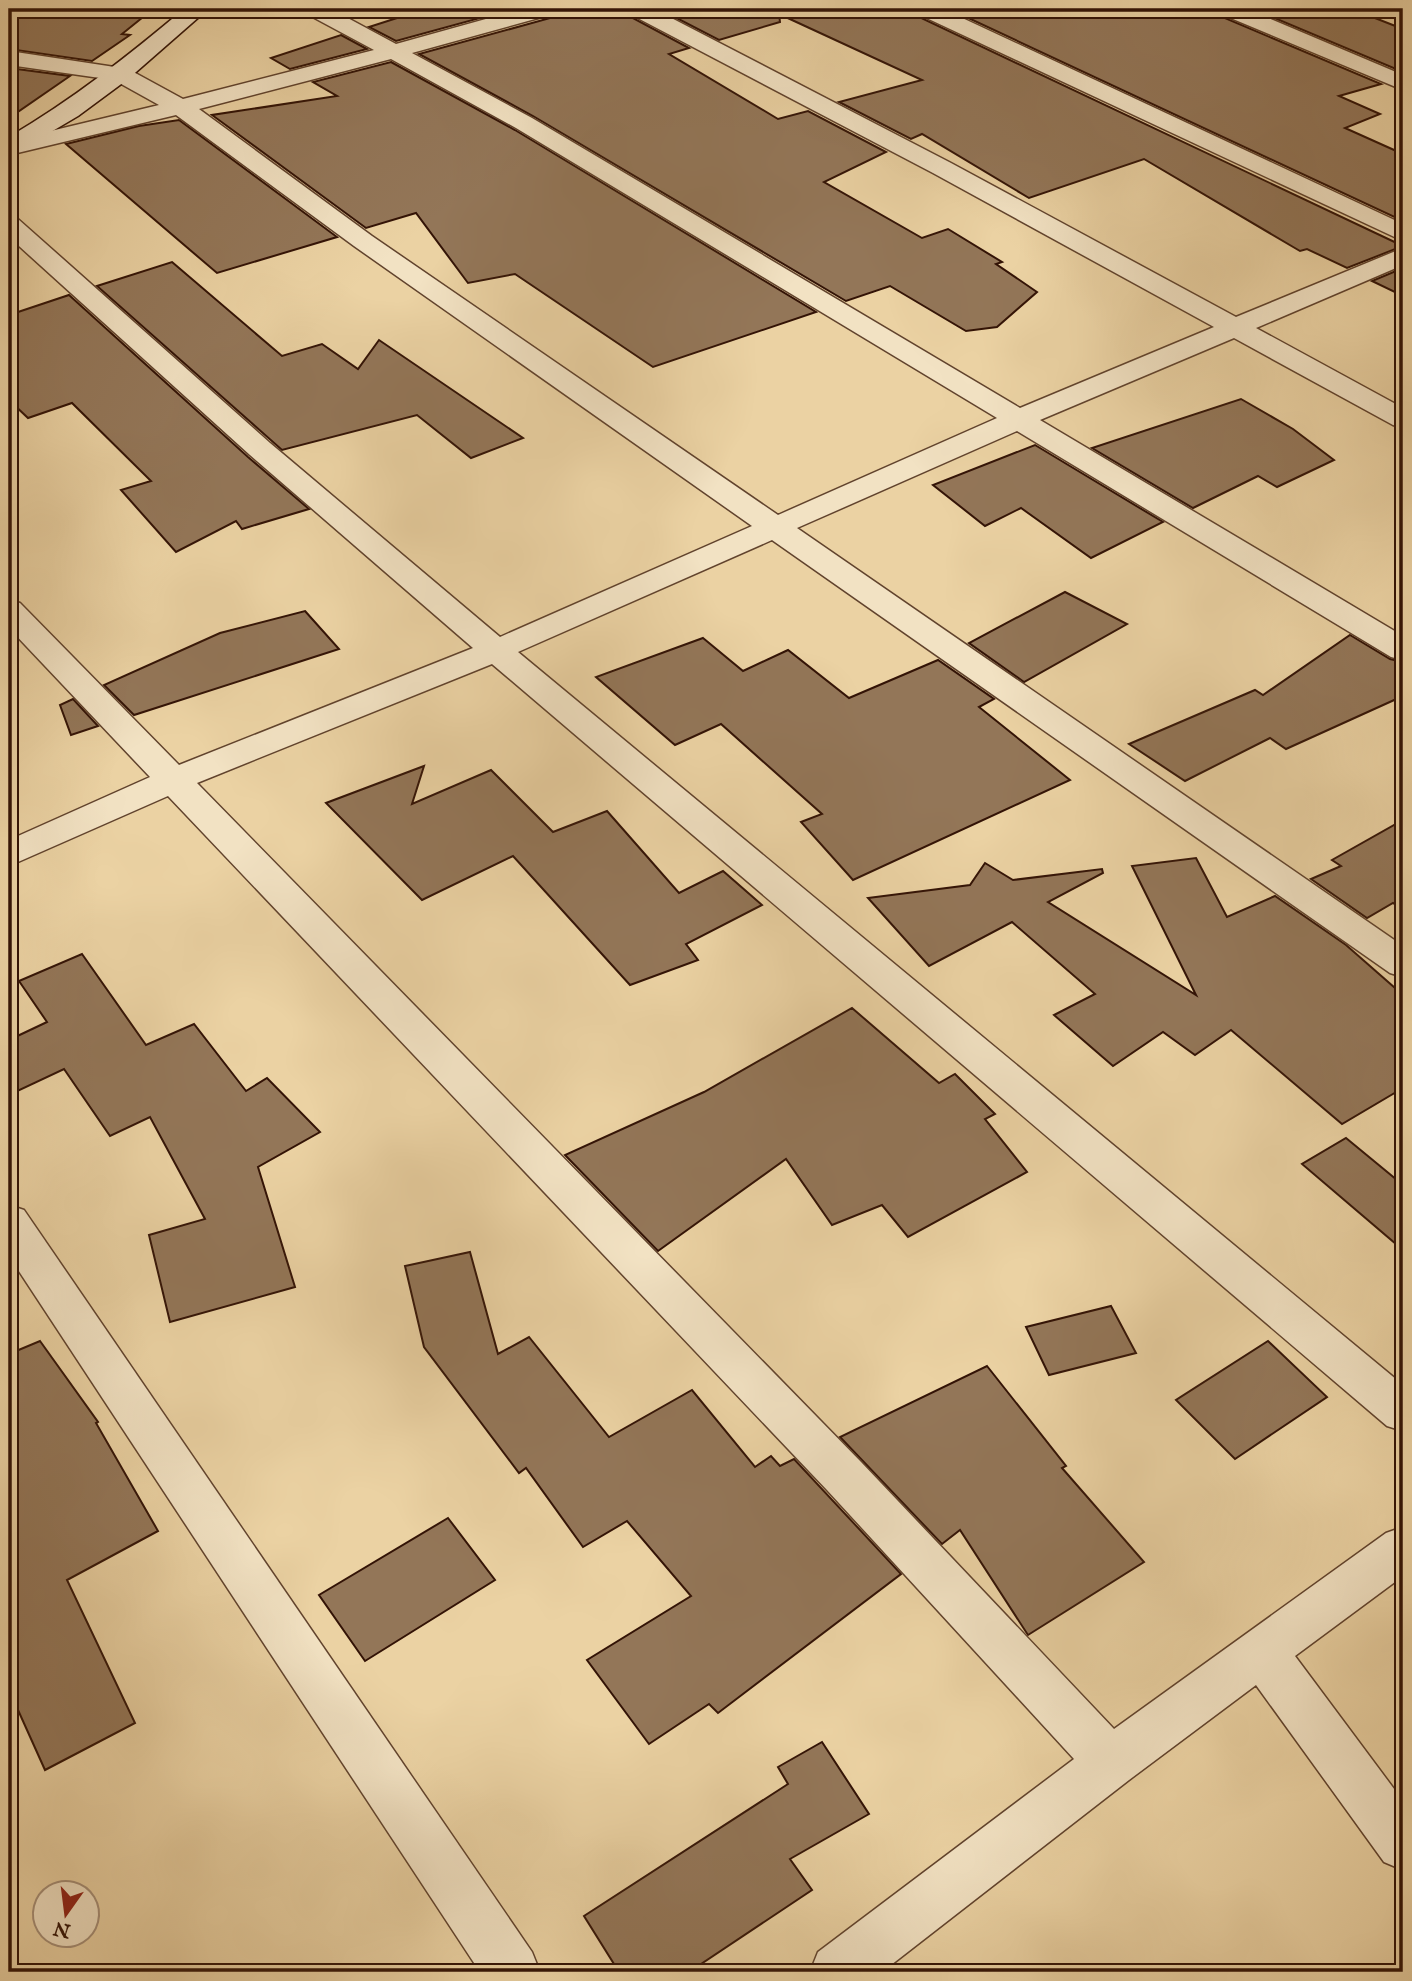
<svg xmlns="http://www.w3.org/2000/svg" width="1412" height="1981" viewBox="0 0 1412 1981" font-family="'IM FELL English',serif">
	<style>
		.building { fill: #937658; stroke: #331306; stroke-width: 2 }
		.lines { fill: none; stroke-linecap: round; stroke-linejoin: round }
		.street-casing { stroke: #61432d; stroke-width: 3 }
		.secondary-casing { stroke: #331306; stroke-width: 3 }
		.street { fill: #f2e2c3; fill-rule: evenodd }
		.secondary { fill: #f2e2c3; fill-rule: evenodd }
	</style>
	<rect width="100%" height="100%" fill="#ebd2a3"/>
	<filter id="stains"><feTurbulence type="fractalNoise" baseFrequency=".00286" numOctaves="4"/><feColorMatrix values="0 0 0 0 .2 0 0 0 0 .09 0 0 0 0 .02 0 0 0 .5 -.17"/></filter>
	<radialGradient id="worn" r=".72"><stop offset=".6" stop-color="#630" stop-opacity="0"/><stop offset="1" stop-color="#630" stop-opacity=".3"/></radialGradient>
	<g class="building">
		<path d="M9,9H153L122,34L130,35L92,61L9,49Z"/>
		<path d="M425,9H513L396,41L369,27Z"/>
		<path d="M559,9H624L629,16L689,48L669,54L778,119L808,111L886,152L824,182L922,238L948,229L1002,262L996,264L1037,292L997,327L966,331L890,286L846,301L533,116L419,54L554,17Z"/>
		<path d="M659,9H912L917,16L1403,246L1347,268L1307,249L1300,251L1144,159L1029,198L922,134L911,139L839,102L922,80L779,14L780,22L719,40Z"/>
		<path d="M949,9H1215L1220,16L1381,84L1339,96L1380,114L1345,128L1403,154V221Z"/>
		<path d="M1253,9H1352L1403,29V72Z"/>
		<path d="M341,35L367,49L290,69L271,58Z"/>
		<path d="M391,62L515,130L816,312L653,367L515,274L468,283L416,213L366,228L212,115L337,96L313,82Z"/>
		<path d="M9,68L70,76L9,118Z"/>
		<path d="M179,120L337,237L217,273L66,144L139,126Z"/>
		<path d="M172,262L282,356L322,344L358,369L379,340L523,438L471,458L417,415L282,450L97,286Z"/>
		<path d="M1403,268V296L1372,281Z"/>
		<path d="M69,295L248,457L309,509L242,529L236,521L176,552L121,490L151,481L72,403L28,418L9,400V315Z"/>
		<path d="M1241,399L1293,429L1334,460L1277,487L1258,476L1193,508L1092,448Z"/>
		<path d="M1035,445L1163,522L1091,558L1021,508L985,526L933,485Z"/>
		<path d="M1065,592L1127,624L1024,682L969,643Z"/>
		<path d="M305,611L339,649L134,715L104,685L220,633Z"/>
		<path d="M1350,635L1390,659L1403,662V696L1286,749L1270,738L1185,781L1129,744L1255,690L1263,695Z"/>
		<path d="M703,638L743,671L788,650L849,698L938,660L994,699L979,707L1070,780L853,880L801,822L822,814L721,724L675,745L596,677Z"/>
		<path d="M73,699L98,726L71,735L60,705Z"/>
		<path d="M424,766L412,804L491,770L553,832L607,811L679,893L723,871L762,905L686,944L698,960L630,985L513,856L422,900L326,803Z"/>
		<path d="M1403,820V910L1393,903L1367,918L1311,879L1341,866L1332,860Z"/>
		<path d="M1196,858L1227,917L1275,896L1346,945L1403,995V1088L1342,1124L1231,1030L1195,1055L1163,1032L1113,1066L1054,1015L1095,994L1012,922L929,966L868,898L970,885L985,863L1013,880L1102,869L1103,873L1048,902L1196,995L1132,866Z"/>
		<path d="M82,954L146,1045L194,1024L246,1091L267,1078L320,1132L258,1167L295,1287L170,1322L149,1235L205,1219L150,1117L110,1136L64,1069L9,1095V1040L47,1022L19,981Z"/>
		<path d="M852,1008L939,1083L955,1074L995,1114L985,1119L1027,1172L908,1237L882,1205L832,1225L786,1159L658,1251L565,1155L704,1092Z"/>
		<path d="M1346,1138L1403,1185V1250L1302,1164Z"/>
		<path d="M470,1252L498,1354L529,1337L609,1437L692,1390L755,1467L771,1456L780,1466L794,1459L901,1574L718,1713L709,1704L649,1744L587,1660L691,1596L627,1521L583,1547L526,1468L519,1473L424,1347L405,1266Z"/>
		<path d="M1111,1306L1136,1353L1049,1375L1026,1327Z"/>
		<path d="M40,1341L98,1422L96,1423L158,1531L67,1580L135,1723L45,1770L9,1690V1354Z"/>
		<path d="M1268,1341L1327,1397L1235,1459L1176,1400Z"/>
		<path d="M987,1366L1066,1466L1062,1468L1144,1562L1028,1635L960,1530L942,1544L840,1437Z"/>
		<path d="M448,1518L495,1580L365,1661L319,1595Z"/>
		<path d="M822,1742L869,1814L790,1859L812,1890L689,1972H619L584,1916L788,1784L778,1767Z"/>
	</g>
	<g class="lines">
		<g class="street-casing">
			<g id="street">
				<path d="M304,9H331L396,44L522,9H556L553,14L412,53L532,118L1020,408L1214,327L933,173L630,14L627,9H654L951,163L1236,317L1403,248V265L1256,328L1403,408V428L1393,425L1234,338L1040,420L1403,636V660L1391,657L1017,431L797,528L1403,946V977L1390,973L772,540L518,652L1403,1385V1431L1387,1426L492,664L197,783L861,1462L1114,1729L1386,1533L1403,1527V1576L1295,1656L1403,1801V1870L1384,1862L1256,1685L1129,1780L882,1972H810L818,1952L1074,1759L827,1490L168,796L9,866V840L150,777L9,628V600L20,603L179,765L473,648L250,455L9,237V217L18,219L270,443L500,637L752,526L354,246L176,115L9,155V141L159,105L114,80L9,65V51L128,69L183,99L374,50L307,14ZM391,59L516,128L997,418L778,515L372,236L199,109Z"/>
				<path d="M915,9H943L1403,224V241L918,14Z"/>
				<path d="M1218,9H1247L1403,75V90L1221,14Z"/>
				<path d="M9,1205L24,1210L532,1952L540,1972H480L9,1256Z"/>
			</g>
		</g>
		<g class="secondary-casing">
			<path id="secondary" d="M184,9H208L128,79L78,116L17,152L9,154V137C72,100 128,56 184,9Z"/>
		</g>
		<use href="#street" class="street"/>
		<use href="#secondary" class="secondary"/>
	</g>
	<rect width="1412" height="1981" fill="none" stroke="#ebd2a3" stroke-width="35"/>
	<rect x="10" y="10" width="1391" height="1960" fill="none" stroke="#331306" stroke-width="3.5"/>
	<rect x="18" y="18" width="1377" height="1946" fill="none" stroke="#331306" stroke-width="2"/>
	<g transform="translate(66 1914) rotate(194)"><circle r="33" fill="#f2e2c3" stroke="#a68f77" stroke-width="2"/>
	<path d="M0-5L12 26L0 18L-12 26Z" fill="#8f2418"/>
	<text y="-10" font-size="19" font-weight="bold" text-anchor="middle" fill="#331306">N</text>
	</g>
	<rect width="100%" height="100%" filter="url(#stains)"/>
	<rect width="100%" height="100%" fill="url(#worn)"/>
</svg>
